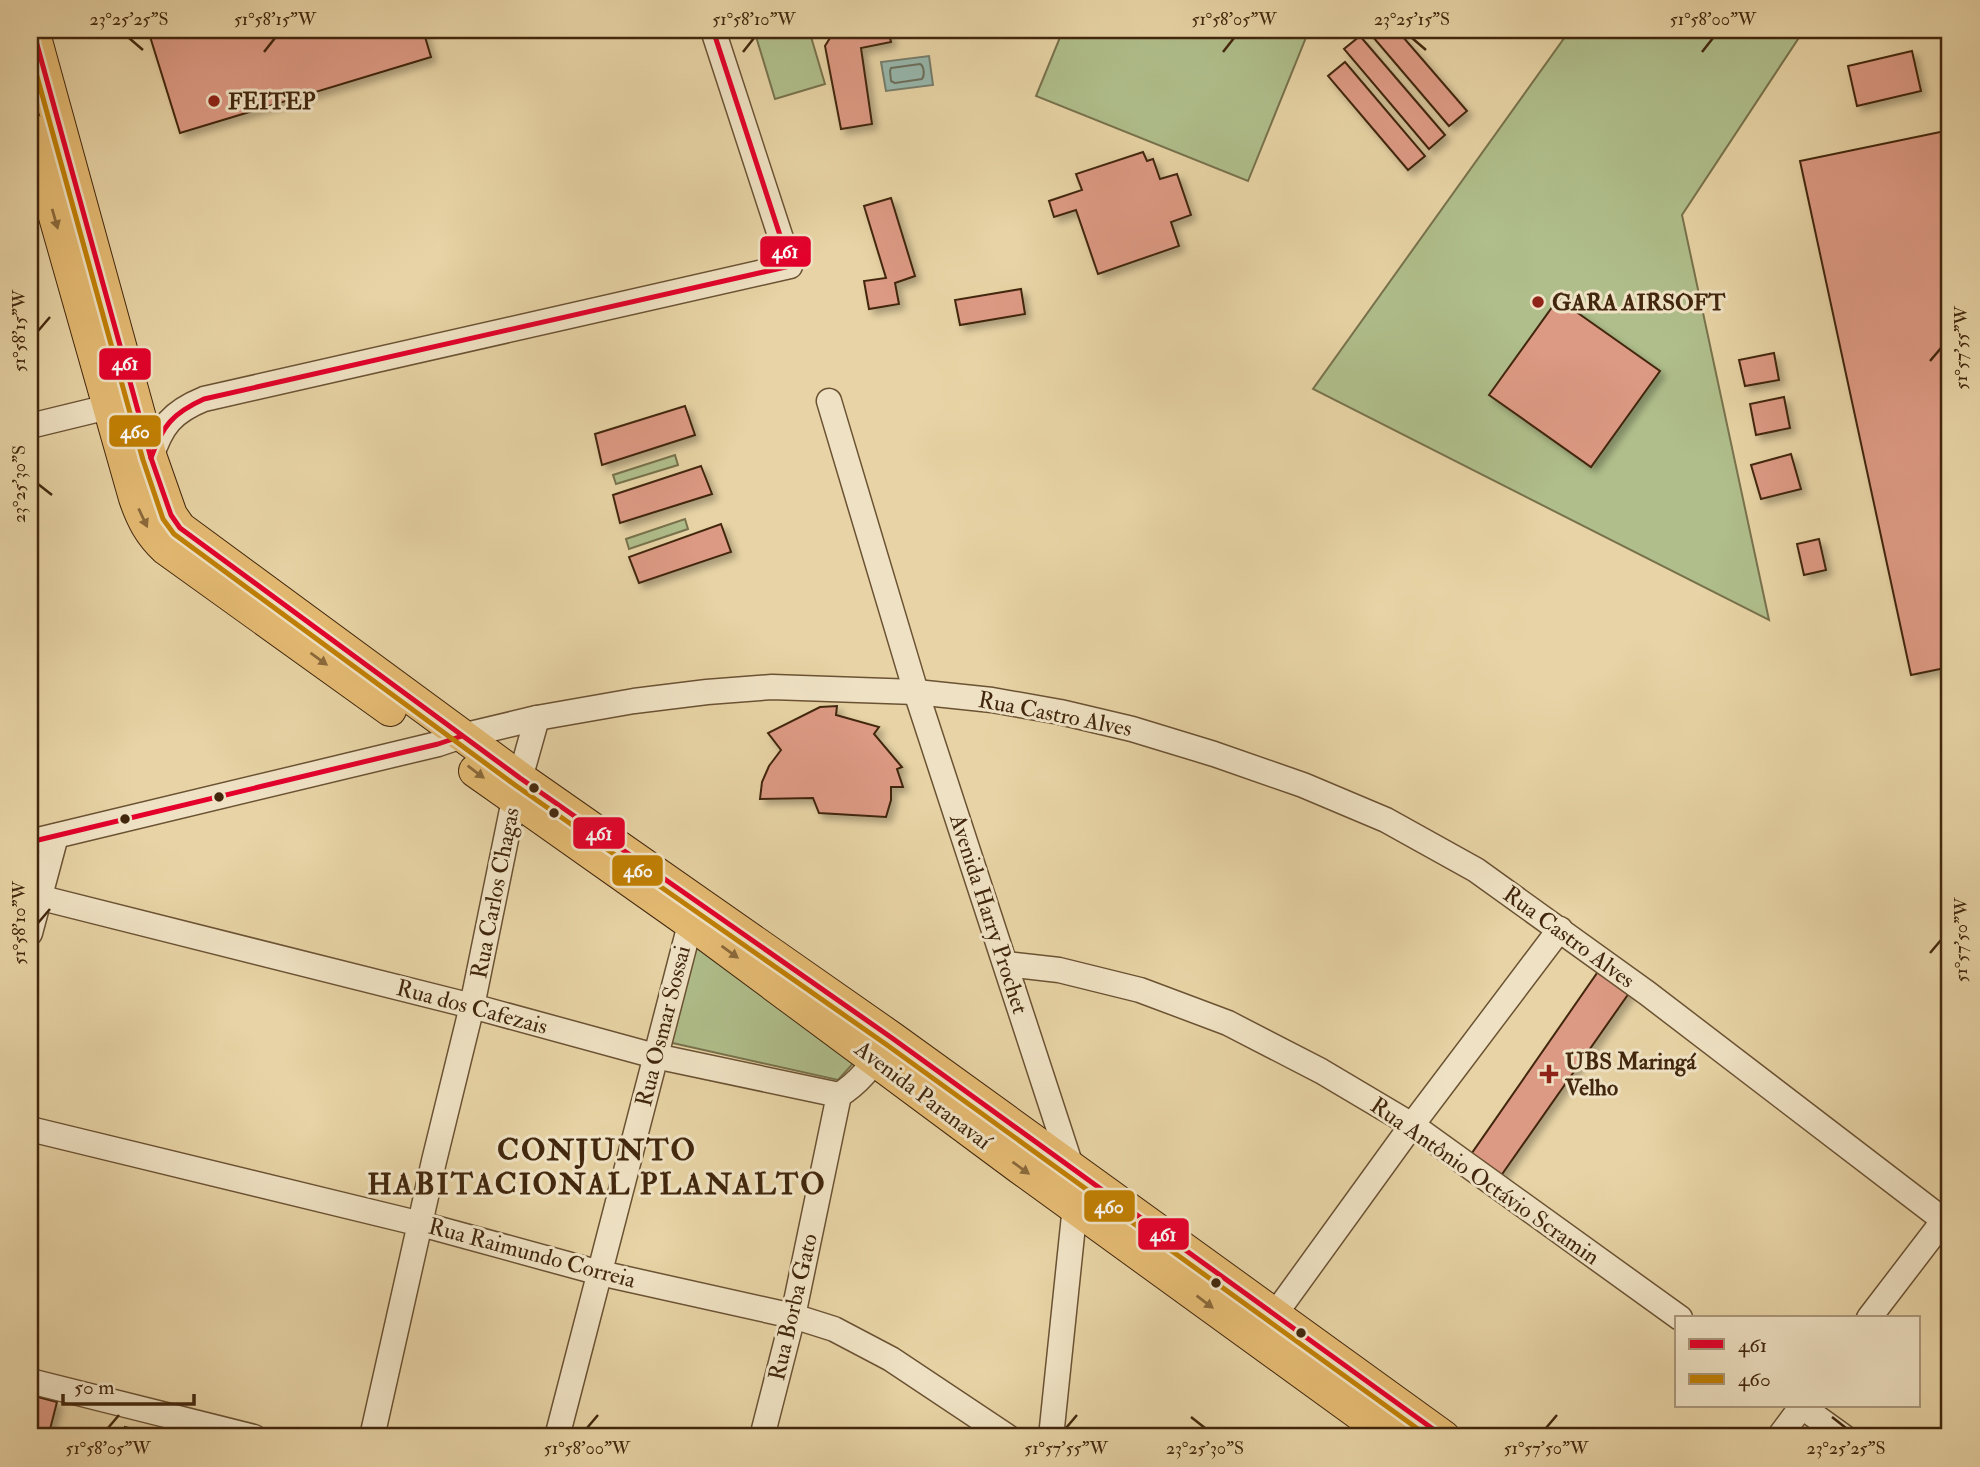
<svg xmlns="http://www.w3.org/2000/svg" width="1980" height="1467" viewBox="0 0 1980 1467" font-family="'IM FELL Double Pica',serif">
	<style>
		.green { fill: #afbe8b; stroke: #78724c; stroke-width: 2 }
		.water { fill: #97b7ac; stroke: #757d6c; stroke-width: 2 }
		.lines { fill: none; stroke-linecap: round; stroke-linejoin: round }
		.shore { stroke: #6c6f5c; stroke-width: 2 }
		.building { fill: #dc9983; stroke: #42270d; stroke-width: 2; filter: url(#shadow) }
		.minor-casing { stroke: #6b5233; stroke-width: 27 }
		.major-casing { stroke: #42270d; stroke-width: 34 }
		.minor { stroke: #efe2c4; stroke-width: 24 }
		.major { stroke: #e4ba72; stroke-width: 32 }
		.bus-1-casing { stroke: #efe2c4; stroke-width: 10 }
		.bus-2-casing { stroke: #efe2c4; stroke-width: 10 }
		.bus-1 { stroke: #e4002b; stroke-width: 5 }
		.bus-2 { stroke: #c18004; stroke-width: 5 }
		.oneway { fill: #8b693a }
		.ticks { fill: none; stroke: #42270d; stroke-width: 2.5 }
		.poi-dot { fill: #8f2418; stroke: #efe2c4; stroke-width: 2.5 }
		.bus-dot { fill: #42270d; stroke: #efe2c4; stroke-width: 2.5 }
		.labels { text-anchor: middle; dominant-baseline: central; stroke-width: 6; stroke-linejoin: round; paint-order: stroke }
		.poi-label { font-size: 23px; font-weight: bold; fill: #42270d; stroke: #efe2c4; text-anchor: start }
		.street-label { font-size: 23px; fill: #42270d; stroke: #efe2c4 }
		.district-label { font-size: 30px; font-weight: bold; letter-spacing: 2px; fill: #42270d; stroke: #efe2c4 }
		.line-badge { stroke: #efe2c4; stroke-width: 2.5 }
		.badge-label { font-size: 19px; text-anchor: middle; font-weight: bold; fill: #fff }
		.neatline { fill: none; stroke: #42270d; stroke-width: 2.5 }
		.ticks-label { font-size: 18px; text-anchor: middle; fill: #42270d }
	</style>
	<defs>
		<filter id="shadow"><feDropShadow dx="5" dy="5" stdDeviation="3.5" flood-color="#0004"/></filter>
	</defs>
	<rect width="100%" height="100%" fill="#e7d3a5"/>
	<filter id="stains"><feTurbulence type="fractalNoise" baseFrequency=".00286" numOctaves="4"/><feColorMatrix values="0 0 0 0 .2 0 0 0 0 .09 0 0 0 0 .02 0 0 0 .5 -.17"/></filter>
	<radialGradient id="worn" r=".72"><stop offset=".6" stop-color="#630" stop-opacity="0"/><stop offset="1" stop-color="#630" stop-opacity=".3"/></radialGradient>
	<g class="green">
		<path d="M754,30H809L825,84L775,99Z"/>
		<path d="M1063,30H1309L1248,181L1036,96Z"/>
		<path d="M1570,30H1804L1682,215L1769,620L1313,389Z"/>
		<path d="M675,455L678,465L616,484L613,475Z"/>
		<path d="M685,519L688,529L629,549L626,539Z"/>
		<path d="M696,934L858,1058L838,1080L668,1042Z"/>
	</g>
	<path class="water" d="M929,56L933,85L886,91L881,62Z"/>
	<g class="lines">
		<path class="shore" d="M920,64C924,66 925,75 922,79L895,83L891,81L890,71L891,68Z"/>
	</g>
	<g class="building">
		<path d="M148,30H423L431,57L180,133Z"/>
		<path d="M835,30H888L891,42L861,48L872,124L841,129L825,46Z"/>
		<path d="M1367,30H1397L1467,111L1449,126Z"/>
		<path d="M1360,36L1445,135L1429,149L1344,49Z"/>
		<path d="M1912,51L1921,91L1857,106L1848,66Z"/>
		<path d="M1345,62L1425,156L1408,170L1328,76Z"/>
		<path d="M1950,130V667L1911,675L1800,161Z"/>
		<path d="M1143,152L1147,161L1153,159L1160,179L1177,174L1191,215L1171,222L1179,246L1098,274L1076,210L1054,217L1049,201L1082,190L1076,174Z"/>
		<path d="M891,198L915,276L895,283L899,304L869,309L864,281L886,278L864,206Z"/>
		<path d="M1021,289L1025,314L960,325L955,300Z"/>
		<path d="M1558,299L1660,371L1591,467L1489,395Z"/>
		<path d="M1774,353L1779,380L1745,386L1739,360Z"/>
		<path d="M1784,397L1790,428L1756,435L1750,404Z"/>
		<path d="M685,406L695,435L602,465L595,434Z"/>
		<path d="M1791,454L1801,489L1761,499L1751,465Z"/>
		<path d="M701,466L712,494L620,523L613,495Z"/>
		<path d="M721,524L731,552L639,583L629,557Z"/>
		<path d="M1819,539L1826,570L1804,575L1797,544Z"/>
		<path d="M837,706L836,715L879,727L874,734L902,767L897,769L903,787H891V800L886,817L819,813L813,798L760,799L762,782L769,766L781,750L768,733L820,707Z"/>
		<path d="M1604,963L1634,986L1498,1180L1465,1163Z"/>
		<path d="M30,1395L57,1402L48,1437H30Z"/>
		<path d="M125,1427L153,1434L152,1437H123Z"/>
	</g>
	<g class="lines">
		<g class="minor-casing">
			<g id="minor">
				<path d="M829,401L916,692L1071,1166L1075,1206L1051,1437"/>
				<path d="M30,426L108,407"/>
				<path d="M147,460L151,458C161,426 172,412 204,399L790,266L713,30"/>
				<path d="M30,842L438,744L462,736L537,718L634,701L707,692L772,687L916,692L992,700L1060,712L1132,729L1214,754L1303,785L1386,820L1476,870L1647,993L1950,1225"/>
				<path d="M30,895L472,1006L655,1056L839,1095C858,1084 873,1064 886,1046"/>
				<path d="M30,933L56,836"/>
				<path d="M1006,964L1059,970L1140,990L1228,1023L1321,1071L1412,1125L1680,1318"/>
				<path d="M30,1129L421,1224L600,1273L793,1316L834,1329L891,1359L1008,1437"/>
				<path d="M1869,1318L1944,1220"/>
				<path d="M1265,1328L1412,1125L1560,929"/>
				<path d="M30,1381L254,1437"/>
				<path d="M1801,1406L1844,1437"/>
				<path d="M372,1437L434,1161L472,1006L514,800L537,718"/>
				<path d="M557,1437L694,909"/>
				<path d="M762,1437L793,1316L839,1095"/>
				<path d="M1779,1437L1802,1406"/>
			</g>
		</g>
		<g class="major-casing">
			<g id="major">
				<path d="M33,30L151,458L171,515L180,528L520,778L892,1038L1444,1437"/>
				<path d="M30,129L135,498C142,519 150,534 166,549L390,710"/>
				<path d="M475,771L690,923L1020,1168L1391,1437"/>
			</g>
		</g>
		<use href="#minor" class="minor"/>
		<use href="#major" class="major"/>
		<g class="bus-1-casing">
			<g id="bus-1">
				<path d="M33,30L151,458L171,515L180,528L520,778L892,1038L1444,1437"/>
				<path d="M151,458C162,426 173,413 204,399L790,266L713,30"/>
				<path d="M30,842L438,744L462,736"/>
			</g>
		</g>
		<g class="bus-2-casing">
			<path id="bus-2" d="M30,51L143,460L163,519L174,534L515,785L887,1045L1429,1437"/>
		</g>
		<use href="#bus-1" class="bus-1"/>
		<use href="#bus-2" class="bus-2"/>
	</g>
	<defs><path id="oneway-solid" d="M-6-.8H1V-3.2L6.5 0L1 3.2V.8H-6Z" transform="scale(1.75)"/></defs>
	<g class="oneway">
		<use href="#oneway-solid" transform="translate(55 219) rotate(74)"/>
		<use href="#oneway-solid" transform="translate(143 518) rotate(65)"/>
		<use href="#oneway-solid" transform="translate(319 659) rotate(36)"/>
		<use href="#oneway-solid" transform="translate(476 772) rotate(37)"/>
		<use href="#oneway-solid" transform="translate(730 952) rotate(36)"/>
		<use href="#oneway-solid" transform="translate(1021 1168) rotate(36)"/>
		<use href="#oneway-solid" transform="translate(1205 1302) rotate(37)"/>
	</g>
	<path class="ticks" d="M129,38L143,50M1412,38L1426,50M264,52L275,38M743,52L754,38M1223,52L1234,38M1702,52L1713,38M38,331L50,317M1930,361L1941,348M38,484L52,495M38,923L50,909M1930,953L1941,940M1191,1417L1205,1428M1832,1417L1846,1428M108,1428L119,1415M587,1428L598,1415M1066,1428L1077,1415M1546,1428L1557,1415"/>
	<g class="poi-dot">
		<circle cx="214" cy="101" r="7"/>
		<circle cx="1538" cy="302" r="7"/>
		<path d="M1545.5 1063.5h7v7h7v7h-7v7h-7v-7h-7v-7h7z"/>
	</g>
	<g class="bus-dot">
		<circle cx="534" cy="788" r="6"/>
		<circle cx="219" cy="797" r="6"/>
		<circle cx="554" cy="813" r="6"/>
		<circle cx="125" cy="819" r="6"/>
		<circle cx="1216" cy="1283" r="6"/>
		<circle cx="1301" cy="1333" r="6"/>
	</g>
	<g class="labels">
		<g class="poi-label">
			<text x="228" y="101">FEITEP</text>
			<text x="1552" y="302">GARA AIRSOFT</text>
			<text x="1565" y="1061">UBS Maringá<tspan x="1565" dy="26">Velho</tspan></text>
		</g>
		<g class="street-label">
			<text transform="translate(1055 714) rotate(11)">Rua Castro Alves</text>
			<text transform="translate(495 893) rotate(-79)">Rua Carlos Chagas</text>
			<text transform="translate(989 914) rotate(72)">Avenida Harry Prochet</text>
			<text transform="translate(1569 937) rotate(36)">Rua Castro Alves</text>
			<text transform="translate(472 1007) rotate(15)">Rua dos Cafezais</text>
			<text transform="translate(663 1026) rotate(-76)">Rua Osmar Sossai</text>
			<text transform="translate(923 1095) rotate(37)">Avenida Paranavaí</text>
			<text transform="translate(1485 1181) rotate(35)">Rua Antônio Octávio Scramin</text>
			<text transform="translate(532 1253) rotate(15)">Rua Raimundo Correia</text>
			<text transform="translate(793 1307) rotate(-77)">Rua Borba Gato</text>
		</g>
		<g class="district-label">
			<text x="597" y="1150">CONJUNTO<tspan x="597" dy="34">HABITACIONAL PLANALTO</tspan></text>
		</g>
	</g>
	<g class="line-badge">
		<rect x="759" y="235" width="53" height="33" rx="7" fill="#e4002b"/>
		<rect x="98" y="347" width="54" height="34" rx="7" fill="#e4002b"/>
		<rect x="108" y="414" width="54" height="34" rx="7" fill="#c18004"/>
		<rect x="572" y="816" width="54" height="34" rx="7" fill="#e4002b"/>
		<rect x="611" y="854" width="53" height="33" rx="7" fill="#c18004"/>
		<rect x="1083" y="1189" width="53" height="34" rx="7" fill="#c18004"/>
		<rect x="1137" y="1217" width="53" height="34" rx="7" fill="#e4002b"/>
	</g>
	<g class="badge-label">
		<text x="785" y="258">461</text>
		<text x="125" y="370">461</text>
		<text x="135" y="438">460</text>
		<text x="599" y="840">461</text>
		<text x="638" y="877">460</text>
		<text x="1109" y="1213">460</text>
		<text x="1163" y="1241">461</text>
	</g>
	<rect width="1980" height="1467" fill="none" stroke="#e7d3a5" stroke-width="77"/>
	<rect x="1675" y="1316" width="245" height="91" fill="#efe2c4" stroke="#aa977b" stroke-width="2"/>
	<rect x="1689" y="1339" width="35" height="10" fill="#e4002b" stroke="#aa977b" stroke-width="2"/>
	<text x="1738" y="1352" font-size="21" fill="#42270d">461</text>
	<rect x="1689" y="1374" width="35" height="10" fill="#c18004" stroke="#aa977b" stroke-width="2"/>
	<text x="1738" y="1386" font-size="21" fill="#42270d">460</text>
	<path d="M63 1394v10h131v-10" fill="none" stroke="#42270d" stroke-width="3.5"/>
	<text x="74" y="1394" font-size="21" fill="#42270d" stroke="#efe2c4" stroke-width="5" paint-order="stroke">50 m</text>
	<rect x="38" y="38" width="1903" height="1390" class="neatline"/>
	<g class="ticks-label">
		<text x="129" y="25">23°25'25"S</text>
		<text x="275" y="25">51°58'15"W</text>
		<text x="754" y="25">51°58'10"W</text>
		<text x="1234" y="25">51°58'05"W</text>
		<text x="1412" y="25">23°25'15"S</text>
		<text x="1713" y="25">51°58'00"W</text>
		<text transform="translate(19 331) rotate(-90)" y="6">51°58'15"W</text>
		<text transform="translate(1961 348) rotate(-90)" y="6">51°57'55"W</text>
		<text transform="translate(19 484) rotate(-90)" y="6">23°25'30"S</text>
		<text transform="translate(19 923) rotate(-90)" y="6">51°58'10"W</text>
		<text transform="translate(1961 940) rotate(-90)" y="6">51°57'50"W</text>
		<text x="108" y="1454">51°58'05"W</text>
		<text x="587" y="1454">51°58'00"W</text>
		<text x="1066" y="1454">51°57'55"W</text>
		<text x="1205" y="1454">23°25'30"S</text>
		<text x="1546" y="1454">51°57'50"W</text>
		<text x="1846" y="1454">23°25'25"S</text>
	</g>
	<rect width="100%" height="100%" filter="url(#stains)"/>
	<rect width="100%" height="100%" fill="url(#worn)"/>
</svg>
